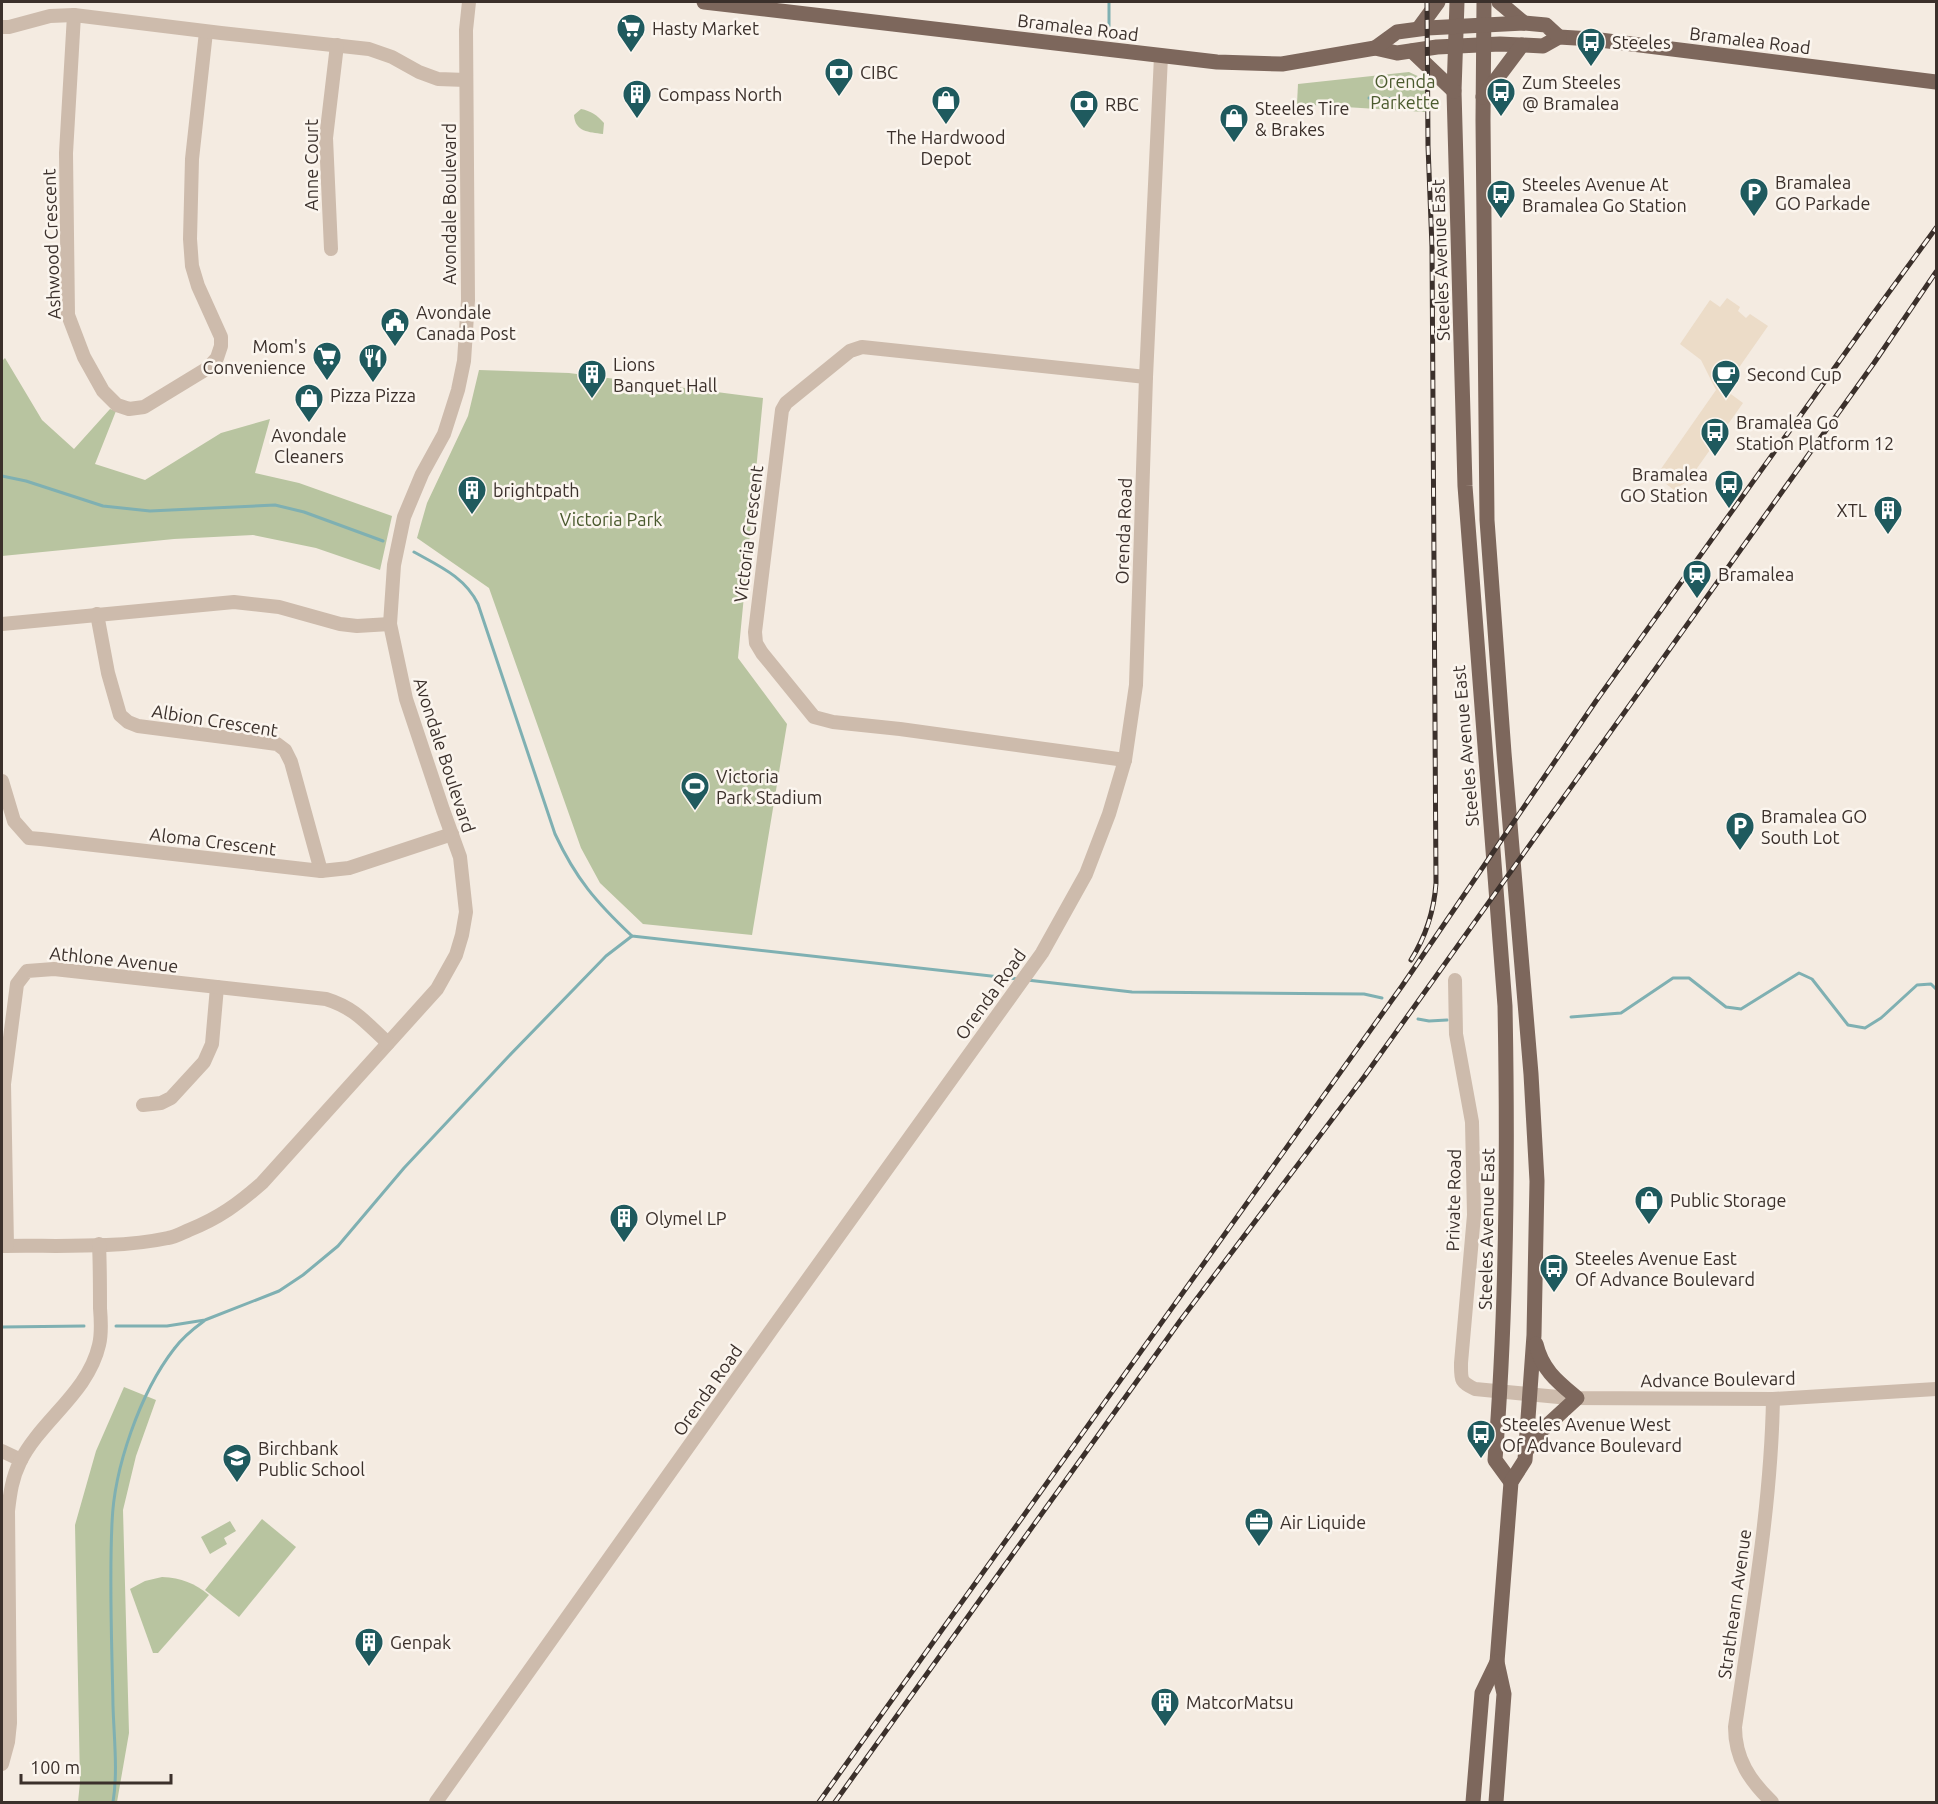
<svg xmlns="http://www.w3.org/2000/svg" width="1938" height="1804" viewBox="0 0 1938 1804" font-family="Ubuntu,sans-serif">
	<style>
		.green { fill: #b8c4a0 }
		.plaza { fill: #ecdcc8 }
		.lines { fill: none; stroke-linecap: round; stroke-linejoin: round }
		.stream { stroke: #7fb0b2; stroke-width: 3 }
		.minor { stroke: #cdbbac; stroke-width: 14 }
		.major { stroke: #7d675c; stroke-width: 15 }
		.rail-casing { stroke: #3b302b; stroke-width: 5 }
		.rail { stroke: #fbf5ee; stroke-width: 3; stroke-dasharray: 9; stroke-linecap: butt }
		.labels { text-anchor: middle; dominant-baseline: central; stroke-width: 5; stroke-linejoin: round; paint-order: stroke }
		.street-label { font-size: 18px; fill: #3b302b; stroke: #fbf5ee }
		.poi-label { font-size: 18px; fill: #3b302b; stroke: #fbf5ee; text-anchor: start }
		.park-label { font-size: 18px; fill: #4a5a2e; stroke: #fbf5ee }
	</style>
	<rect width="100%" height="100%" fill="#f4ebe1"/>
	<g class="green">
		<path d="M1409,72L1426,80L1425,112L1297,104L1298,84Z"/>
		<path d="M581,109C591,111 597,115 604,123L603,134C589,132 575,132 574,115Z"/>
		<path d="M5,358L42,420L74,449L110,409L116,411L95,464L145,480L221,433L270,419L255,473L299,483L392,516L380,570L316,548L253,535L174,539L2,556V361Z"/>
		<path d="M479,370L569,373L763,398L738,658L787,724L752,935L643,924L600,883L581,848L489,588L417,538L427,503L468,416Z"/>
		<path d="M124,1387L156,1400L136,1456L123,1510L129,1733L117,1802H78L80,1782L75,1525L96,1451Z"/>
		<path d="M262,1519L296,1547L239,1617L205,1590Z"/>
		<path d="M230,1521L236,1531L224,1538L227,1544L210,1554L201,1537Z"/>
		<path d="M162,1577C182,1578 194,1583 209,1595L158,1653H153L130,1589L145,1581Z"/>
	</g>
	<path class="plaza" d="M1727,298L1740,307L1738,311L1746,318L1750,314L1768,326L1724,389L1743,403L1688,481L1674,490L1656,476L1716,390L1701,360L1680,344L1710,300L1720,307Z"/>
	<g class="lines">
		<g class="stream">
			<path d="M1109,26V2"/>
			<path d="M1369,98L1409,99"/>
			<path d="M2,476L26,481L103,506L150,511L275,505L304,512L383,541"/>
			<path d="M414,552C439,566 465,577 478,604L555,834C576,879 596,902 632,936L1018,979"/>
			<path d="M1027,980L1132,992L1364,994L1382,998"/>
			<path d="M1571,1017L1621,1013L1673,978H1689L1726,1007L1741,1009L1799,973L1812,979L1848,1025L1865,1028L1881,1018L1917,985L1931,984L1936,989"/>
			<path d="M1418,1019L1429,1021L1447,1020"/>
			<path d="M116,1326H167L205,1320L279,1291L303,1275L338,1246L404,1168L508,1057L606,956L632,936"/>
			<path d="M2,1327L84,1326"/>
			<path d="M113,1802C118,1772 114,1738 113,1706C112,1646 109,1584 112,1523C114,1468 140,1393 174,1349C182,1338 193,1329 204,1321"/>
		</g>
		<g class="minor">
			<path d="M74,15L66,153L68,315L84,357L103,391L117,405L129,409L144,407L208,368L217,358L221,346V337L198,286L192,266L190,239L192,159L206,32"/>
			<path d="M2,27H9L50,16L74,15L221,33L369,49L392,57L419,72L438,79L466,80"/>
			<path d="M331,249L326,138L337,45"/>
			<path d="M97,614L108,673L120,715L128,722L138,726L277,744L285,750L291,762L321,871"/>
			<path d="M2,624L234,602L279,607L340,624L357,626L390,624"/>
			<path d="M1125,760L900,729L833,722L814,717L762,653L756,643L755,632L782,410L786,403L850,351L862,347L1146,377"/>
			<path d="M2,781L14,821L29,838L41,839L321,871L349,868L452,834"/>
			<path d="M1455,980L1456,1034L1472,1122L1474,1215L1461,1363C1461,1380 1460,1382 1475,1389L1569,1398L1773,1399L1936,1389"/>
			<path d="M143,1105L161,1103L171,1098L204,1062L212,1044L217,987"/>
			<path d="M2,1246C53,1245 117,1249 168,1238C175,1237 182,1233 189,1230C219,1218 238,1204 262,1183L437,989L456,955L462,935L466,912L460,857L443,810L406,699L390,624L394,565L404,517L422,474L444,434L458,390L464,361L468,300L466,30L469,2"/>
			<path d="M7,1246L4,1084L17,984L27,971L54,969L326,999C355,1008 366,1023 388,1043"/>
			<path d="M2,1451L21,1460"/>
			<path d="M2,1764L8,1742L10,1723L8,1511C10,1494 12,1478 20,1462C41,1420 88,1393 99,1345C102,1333 101,1320 100,1308C100,1287 100,1265 99,1244"/>
			<path d="M436,1802L772,1329L1042,953L1086,874L1109,814L1125,760L1136,685L1146,377L1161,56"/>
			<path d="M1772,1802C1750,1781 1735,1759 1735,1727C1751,1619 1771,1509 1773,1399"/>
		</g>
		<g class="major">
			<path d="M704,2L1217,62L1282,64L1375,48L1397,53L1437,47L1500,44L1543,46L1559,37L1592,39L1936,82"/>
			<path d="M1457,2L1454,91L1465,486L1505,1006C1508,1158 1507,1309 1495,1460L1511,1482"/>
			<path d="M1484,2L1483,120L1487,520L1504,753L1531,1074L1537,1181L1534,1335L1525,1460L1511,1482L1497,1662L1504,1694L1496,1802"/>
			<path d="M1499,2L1524,23"/>
			<path d="M1419,28L1438,2"/>
			<path d="M1375,48L1397,32L1427,28L1524,23L1546,25L1559,37"/>
			<path d="M1412,51L1454,91"/>
			<path d="M1483,97L1522,45"/>
			<path d="M1526,1451L1540,1432L1577,1398C1558,1382 1542,1370 1536,1344"/>
			<path d="M1473,1802L1482,1693L1497,1662"/>
		</g>
		<g class="rail-casing">
			<g id="rail">
				<path d="M1411,960C1426,936 1434,912 1436,883L1432,247L1428,146L1427,2"/>
				<path d="M819,1802L1402,986L1596,701L1876,310L1936,228"/>
				<path d="M835,1802L1180,1321L1364,1077L1874,363L1936,272"/>
			</g>
		</g>
		<use href="#rail" class="rail"/>
	</g>
	<defs>
		<g id="supermarket-pin" transform="scale(1.5)"><path d="M0 17L-7.5 6A9.5 9.5 0 1 1 7.5 6Z" fill="#1f5a5e" stroke="#fbf5ee"/><path d="M-6-5.5h2.5l.6 2H6L4.5 2H-2.5L-4.4-4H-6ZM-1.5 3.2a1.3 1.3 0 1 0 .1 0ZM3 3.2a1.3 1.3 0 1 0 .1 0Z" fill="#fff"/></g>
		<g id="bus-pin" transform="scale(1.5)"><path d="M0 17L-7.5 6A9.5 9.5 0 1 1 7.5 6Z" fill="#1f5a5e" stroke="#fbf5ee"/><path d="M-5-6H5V4H4V6H2V4H-2V6H-4V4H-5ZM-3.5-4V0h7V-4ZM-3.5 1.2v1.5H-2V1.2ZM2 1.2v1.5H3.5V1.2Z" fill="#fff"/></g>
		<g id="bank-pin" transform="scale(1.5)"><path d="M0 17L-7.5 6A9.5 9.5 0 1 1 7.5 6Z" fill="#1f5a5e" stroke="#fbf5ee"/><path d="M-6-4H6V4H-6ZM0-2.3a2.3 2.3 0 1 0 0 4.6a2.3 2.3 0 1 0 0-4.6Z" fill="#fff"/></g>
		<g id="building-pin" transform="scale(1.5)"><path d="M0 17L-7.5 6A9.5 9.5 0 1 1 7.5 6Z" fill="#1f5a5e" stroke="#fbf5ee"/><path d="M-4-6H4V6H1V3H-1V6H-4ZM-2.5-4.3h1.7v1.8h-1.7ZM.8-4.3h1.7v1.8H.8ZM-2.5-1h1.7V.8h-1.7ZM.8-1h1.7V.8H.8Z" fill="#fff"/></g>
		<g id="shop-pin" transform="scale(1.5)"><path d="M0 17L-7.5 6A9.5 9.5 0 1 1 7.5 6Z" fill="#1f5a5e" stroke="#fbf5ee"/><path d="M-5-2.5h2.3a2.7 3.5 0 0 1 5.4 0H5L5.5 6h-11ZM-1.5-2.5h3a1.5 2.3 0 0 0-3 0Z" fill="#fff"/></g>
		<g id="parking-pin" transform="scale(1.5)"><path d="M0 17L-7.5 6A9.5 9.5 0 1 1 7.5 6Z" fill="#1f5a5e" stroke="#fbf5ee"/><path d="M-3.5-5.5H1a3.5 3.5 0 0 1 0 7H-1V5.5H-3.5ZM-1-3.4V-.6H.8a1.4 1.4 0 0 0 0-2.8Z" fill="#fff"/></g>
		<g id="civic-pin" transform="scale(1.5)"><path d="M0 17L-7.5 6A9.5 9.5 0 1 1 7.5 6Z" fill="#1f5a5e" stroke="#fbf5ee"/><path d="M-.6-6.5H3V-4.5H.6V-3L4-1V1h2V6H-6V1h2V-1L-.6-3ZM-1.2 2.5V6h2.4V2.5Z" fill="#fff"/></g>
		<g id="restaurant-pin" transform="scale(1.5)"><path d="M0 17L-7.5 6A9.5 9.5 0 1 1 7.5 6Z" fill="#1f5a5e" stroke="#fbf5ee"/><path d="M-5-6h1v4h1v-4h1v4h1v-4h1v5L-1.5 .5V6h-2V.5L-5-1ZM5-6V6H3V1.5H1.5Q1.5-4 5-6Z" fill="#fff"/></g>
		<g id="cafe-pin" transform="scale(1.5)"><path d="M0 17L-7.5 6A9.5 9.5 0 1 1 7.5 6Z" fill="#1f5a5e" stroke="#fbf5ee"/><path d="M-5.5-4.5H6V0H3Q3 3.5 0 3.5H-2.5Q-5.5 3.5-5.5 0ZM3-3.2v2h1.7v-2ZM-6 4.5H4V6H-6Z" fill="#fff"/></g>
		<g id="station-pin" transform="scale(1.5)"><path d="M0 17L-7.5 6A9.5 9.5 0 1 1 7.5 6Z" fill="#1f5a5e" stroke="#fbf5ee"/><path d="M-3-6H3Q5-6 5-4V2Q5 4 3 4L4.5 6H3L1.5 4h-3L-3 6H-4.5L-3 4Q-5 4-5 2V-4Q-5-6-3-6ZM-3.5-4v3h7v-3ZM-3.5 1v1.5H-2V1ZM2 1v1.5H3.5V1Z" fill="#fff"/></g>
		<g id="stadium-pin" transform="scale(1.5)"><path d="M0 17L-7.5 6A9.5 9.5 0 1 1 7.5 6Z" fill="#1f5a5e" stroke="#fbf5ee"/><path d="M0-5a6.5 5 0 1 0 0 10a6.5 5 0 1 0 0-10ZM-3.5-1.8h7v3.6h-7Z" fill="#fff"/></g>
		<g id="school-pin" transform="scale(1.5)"><path d="M0 17L-7.5 6A9.5 9.5 0 1 1 7.5 6Z" fill="#1f5a5e" stroke="#fbf5ee"/><path d="M0-5L7-2L0 1L-7-2ZM-4 1L0 2.5L4 1V4Q0 6-4 4Z" fill="#fff"/></g>
		<g id="office-pin" transform="scale(1.5)"><path d="M0 17L-7.5 6A9.5 9.5 0 1 1 7.5 6Z" fill="#1f5a5e" stroke="#fbf5ee"/><path d="M-6-3h4V-5.5h4V-3h4V5H-6ZM-1-4.5V-3h2v-1.5ZM-6 0V1H6V0Z" fill="#fff"/></g>
	</defs>
	<g fill-rule="evenodd">
		<use href="#supermarket-pin" x="631" y="28"/>
		<use href="#bus-pin" x="1591" y="42"/>
		<use href="#bank-pin" x="839" y="72"/>
		<use href="#bus-pin" x="1501" y="92"/>
		<use href="#building-pin" x="637" y="94"/>
		<use href="#shop-pin" x="946" y="100"/>
		<use href="#bank-pin" x="1084" y="104"/>
		<use href="#shop-pin" x="1234" y="118"/>
		<use href="#parking-pin" x="1754" y="192"/>
		<use href="#bus-pin" x="1501" y="194"/>
		<use href="#civic-pin" x="395" y="322"/>
		<use href="#supermarket-pin" x="327" y="356"/>
		<use href="#restaurant-pin" x="373" y="358"/>
		<use href="#building-pin" x="592" y="374"/>
		<use href="#cafe-pin" x="1726" y="374"/>
		<use href="#shop-pin" x="309" y="398"/>
		<use href="#bus-pin" x="1715" y="432"/>
		<use href="#bus-pin" x="1729" y="484"/>
		<use href="#building-pin" x="472" y="490"/>
		<use href="#building-pin" x="1888" y="510"/>
		<use href="#station-pin" x="1697" y="574"/>
		<use href="#stadium-pin" x="695" y="786"/>
		<use href="#parking-pin" x="1740" y="826"/>
		<use href="#shop-pin" x="1649" y="1200"/>
		<use href="#building-pin" x="624" y="1218"/>
		<use href="#bus-pin" x="1554" y="1268"/>
		<use href="#bus-pin" x="1481" y="1434"/>
		<use href="#school-pin" x="237" y="1458"/>
		<use href="#office-pin" x="1259" y="1522"/>
		<use href="#building-pin" x="369" y="1642"/>
		<use href="#building-pin" x="1165" y="1702"/>
	</g>
	<g class="labels">
		<g class="street-label">
			<text transform="translate(1078 27) rotate(7)">Bramalea Road</text>
			<text transform="translate(1750 40) rotate(7)">Bramalea Road</text>
			<text transform="translate(311 165) rotate(-90)">Anne Court</text>
			<text transform="translate(449 204) rotate(-90)">Avondale Boulevard</text>
			<text transform="translate(51 244) rotate(-92)">Ashwood Crescent</text>
			<text transform="translate(1440 260) rotate(-92)">Steeles Avenue East</text>
			<text transform="translate(1123 531) rotate(-88)">Orenda Road</text>
			<text transform="translate(748 534) rotate(-83)">Victoria Crescent</text>
			<text transform="translate(215 720) rotate(9)">Albion Crescent</text>
			<text transform="translate(1465 746) rotate(-95)">Steeles Avenue East</text>
			<text transform="translate(445 755) rotate(72)">Avondale Boulevard</text>
			<text transform="translate(213 841) rotate(7)">Aloma Crescent</text>
			<text transform="translate(114 959) rotate(6)">Athlone Avenue</text>
			<text transform="translate(990 994) rotate(-54)">Orenda Road</text>
			<text transform="translate(1453 1200) rotate(-89)">Private Road</text>
			<text transform="translate(1486 1229) rotate(-89)">Steeles Avenue East</text>
			<text transform="translate(1718 1379) rotate(-1)">Advance Boulevard</text>
			<text transform="translate(707 1390) rotate(-55)">Orenda Road</text>
			<text transform="translate(1734 1604) rotate(-82)">Strathearn Avenue</text>
		</g>
		<g class="poi-label">
			<text x="652" y="28">Hasty Market</text>
			<text x="1612" y="42">Steeles</text>
			<text x="860" y="72">CIBC</text>
			<text x="1522" y="82">Zum Steeles<tspan x="1522" dy="21">@ Bramalea</tspan></text>
			<text x="658" y="94">Compass North</text>
			<text x="1105" y="104">RBC</text>
			<text x="1255" y="108">Steeles Tire<tspan x="1255" dy="21">&amp; Brakes</tspan></text>
			<text x="946" y="137" text-anchor="middle">The Hardwood<tspan x="946" dy="21">Depot</tspan></text>
			<text x="1775" y="182">Bramalea<tspan x="1775" dy="21">GO Parkade</tspan></text>
			<text x="1522" y="184">Steeles Avenue At<tspan x="1522" dy="21">Bramalea Go Station</tspan></text>
			<text x="416" y="312">Avondale<tspan x="416" dy="21">Canada Post</tspan></text>
			<text x="306" y="346" text-anchor="end">Mom's<tspan x="306" dy="21">Convenience</tspan></text>
			<text x="613" y="364">Lions<tspan x="613" dy="21">Banquet Hall</tspan></text>
			<text x="1747" y="374">Second Cup</text>
			<text x="373" y="395" text-anchor="middle">Pizza Pizza</text>
			<text x="1736" y="422">Bramalea Go<tspan x="1736" dy="21">Station Platform 12</tspan></text>
			<text x="309" y="435" text-anchor="middle">Avondale<tspan x="309" dy="21">Cleaners</tspan></text>
			<text x="1708" y="474" text-anchor="end">Bramalea<tspan x="1708" dy="21">GO Station</tspan></text>
			<text x="493" y="490">brightpath</text>
			<text x="1867" y="510" text-anchor="end">XTL</text>
			<text x="1718" y="574">Bramalea</text>
			<text x="716" y="776">Victoria<tspan x="716" dy="21">Park Stadium</tspan></text>
			<text x="1761" y="816">Bramalea GO<tspan x="1761" dy="21">South Lot</tspan></text>
			<text x="1670" y="1200">Public Storage</text>
			<text x="645" y="1218">Olymel LP</text>
			<text x="1575" y="1258">Steeles Avenue East<tspan x="1575" dy="21">Of Advance Boulevard</tspan></text>
			<text x="1502" y="1424">Steeles Avenue West<tspan x="1502" dy="21">Of Advance Boulevard</tspan></text>
			<text x="258" y="1448">Birchbank<tspan x="258" dy="21">Public School</tspan></text>
			<text x="1280" y="1522">Air Liquide</text>
			<text x="390" y="1642">Genpak</text>
			<text x="1186" y="1702">MatcorMatsu</text>
		</g>
		<g class="park-label">
			<text x="1405" y="81">Orenda<tspan x="1405" dy="21">Parkette</tspan></text>
			<text x="611" y="519">Victoria Park</text>
		</g>
	</g>
	<rect width="1938" height="1804" fill="none" stroke="#3b302b" stroke-width="6"/>
	<path d="M21 1774v9h150v-9" fill="none" stroke="#3b302b" stroke-width="3"/>
	<text x="30" y="1774" font-size="18" fill="#3b302b" stroke="#fbf5ee" stroke-width="4.5" paint-order="stroke">100 m</text>
</svg>
